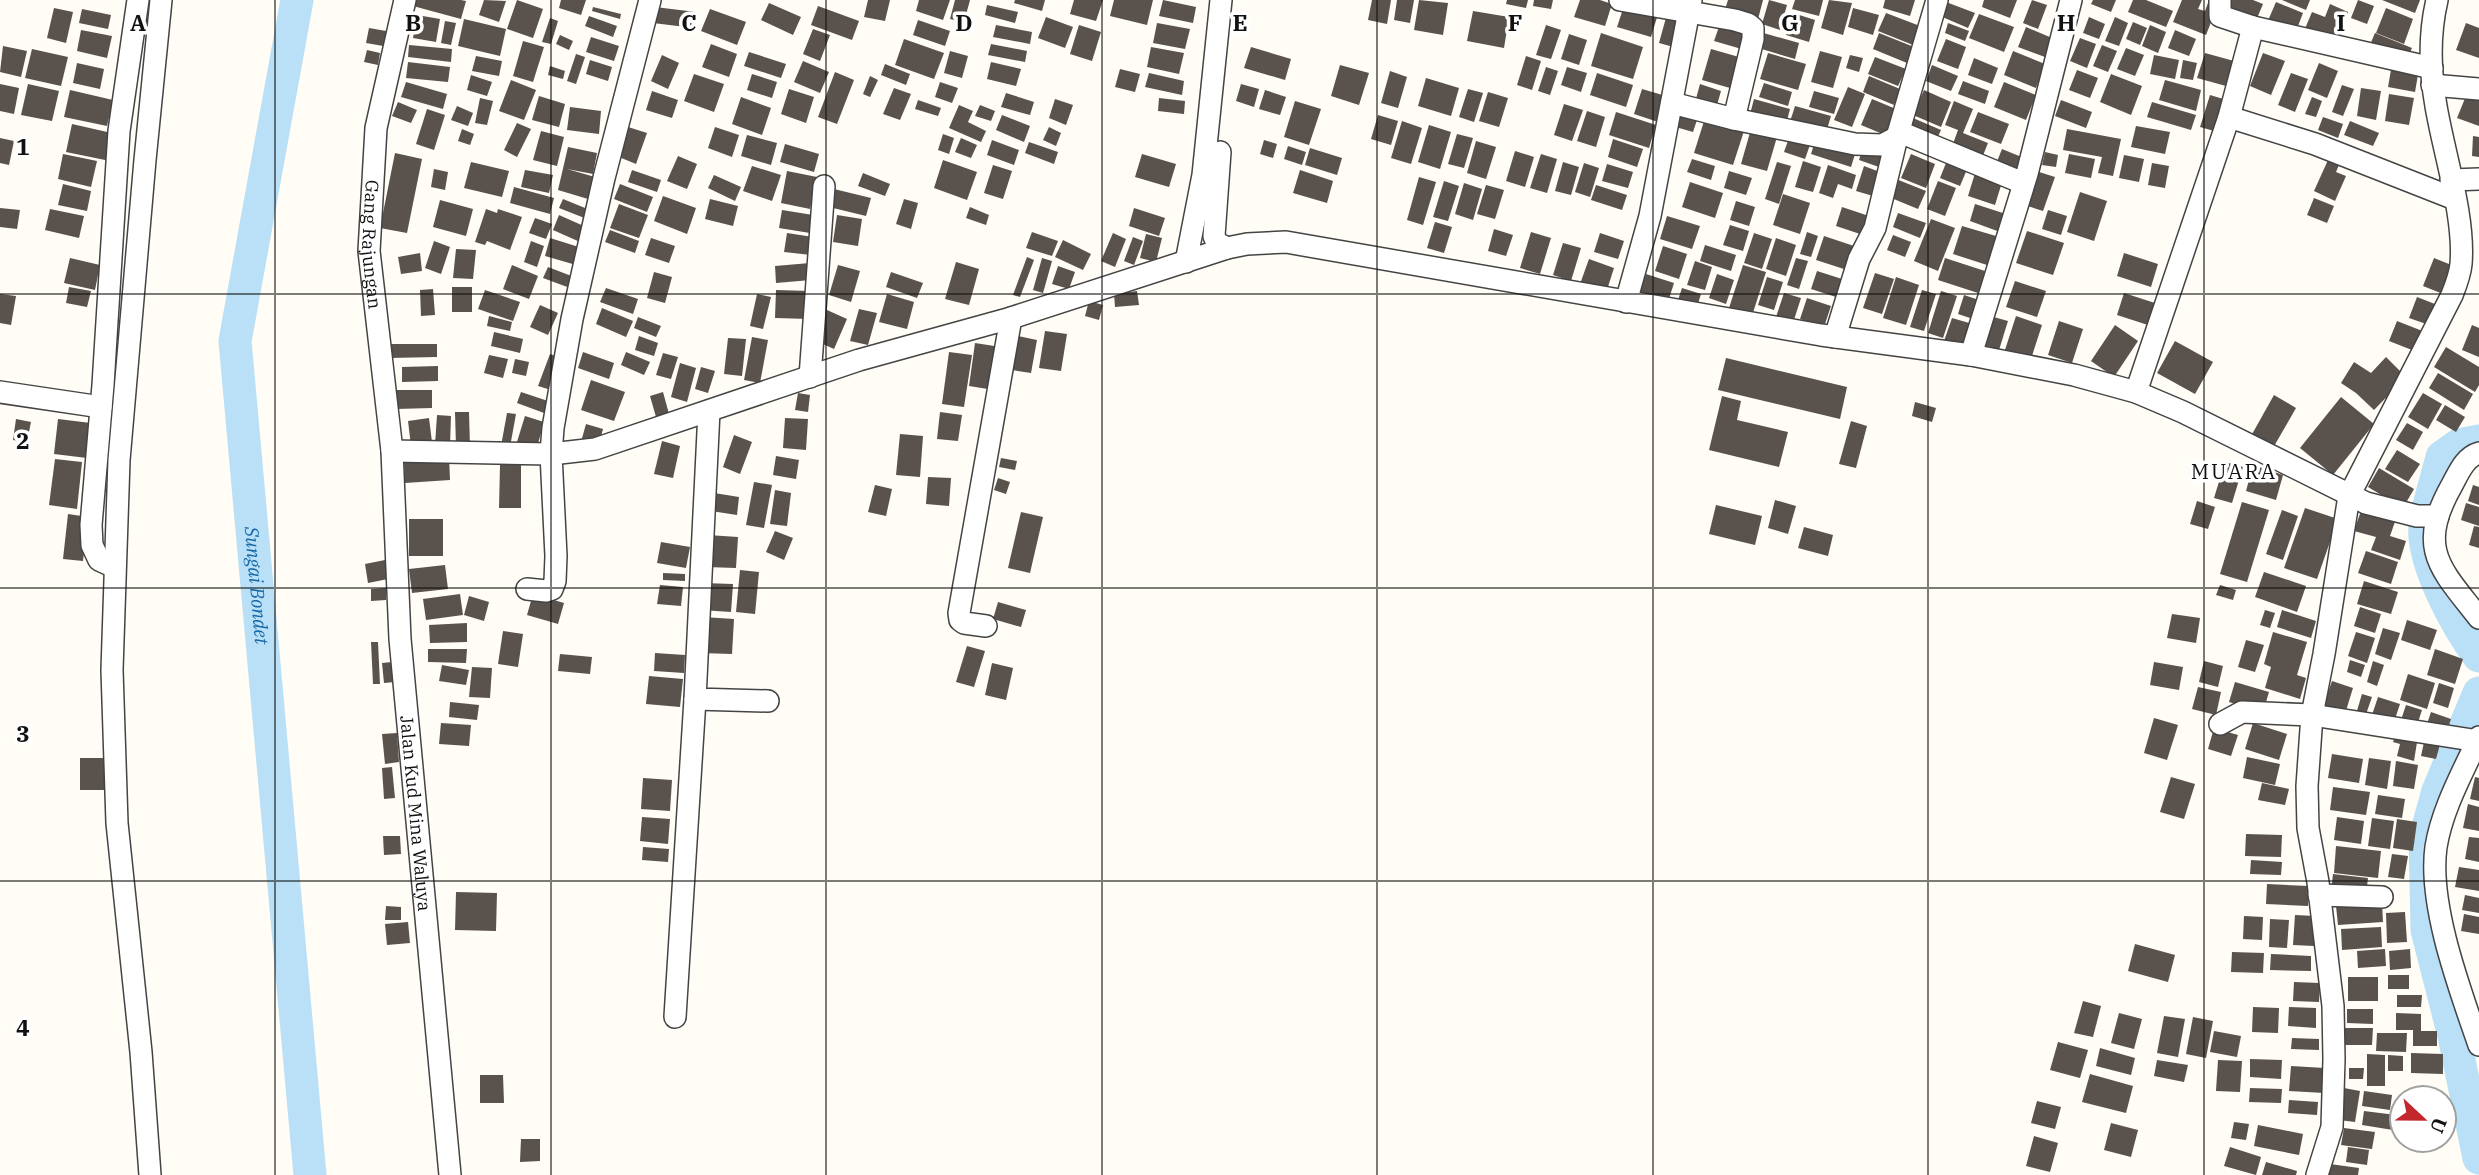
<svg xmlns="http://www.w3.org/2000/svg" width="2479" height="1175" viewBox="0 0 2479 1175" font-family="'IBM Plex Serif',serif">
	<style>
		.lines { fill: none; stroke-linecap: round; stroke-linejoin: round }
		.river { stroke: #b9e0f7; stroke-width: 33 }
		.building { fill: #5a524d }
		.street-casing { stroke: #444; stroke-width: 24 }
		.street { stroke: #fff; stroke-width: 21 }
		.grid { fill: none; stroke: #111; stroke-width: 2; stroke-opacity: 0.55 }
		.labels { text-anchor: middle; dominant-baseline: central; stroke-width: 7; stroke-linejoin: round; paint-order: stroke }
		.street-label { font-size: 18px; fill: #111; stroke: #fff }
		.water-label { font-size: 19px; font-style: italic; fill: #1768a6; stroke: #fff }
		.quarter-label { font-size: 21px; letter-spacing: 2px; fill: #111; stroke: #fff }
		.grid-label { font-size: 23px; text-anchor: middle; font-weight: bold; fill: #111; stroke: #fff; stroke-width: 7; stroke-linejoin: round; paint-order: stroke }
	</style>
	<rect width="100%" height="100%" fill="#fffdf5"/>
	<g class="lines">
		<g class="river">
			<path id="s1" d="M297,0L235,341L310,1175"/>
			<path d="M2479,441L2459,445L2442,457C2437,479 2428,503 2425,526C2421,562 2458,628 2479,656"/>
			<path d="M2479,693L2438,791L2425,838L2427,930L2454,1036L2479,1158"/>
		</g>
	</g>
	<g class="building">
		<path d="M415,0H461L466,1L461,19L413,6Z"/>
		<path d="M484,0L506,1L499,22L479,15Z"/>
		<path d="M517,0L543,9L533,38L507,29Z"/>
		<path d="M561,0H586L581,15L559,8Z"/>
		<path d="M868,0H890L885,21L864,17Z"/>
		<path d="M919,0H950L943,20L916,11Z"/>
		<path d="M955,0H970L964,22L950,19Z"/>
		<path d="M1015,0H1045L1042,11L1014,3Z"/>
		<path d="M1074,0H1103L1096,21L1070,14Z"/>
		<path d="M1114,0H1153L1147,25L1110,16Z"/>
		<path d="M1163,0L1196,7L1193,23L1159,16Z"/>
		<path d="M1372,0H1391L1387,24L1368,20Z"/>
		<path d="M1397,0H1414L1410,23L1394,20Z"/>
		<path d="M1419,0L1448,3L1443,35L1414,30Z"/>
		<path d="M1507,0H1528L1526,8L1506,4Z"/>
		<path d="M1534,0H1553L1551,9L1533,6Z"/>
		<path d="M1580,0H1600L1612,4L1605,26L1574,17Z"/>
		<path d="M1728,0H1763L1757,23L1724,13Z"/>
		<path d="M1769,0L1787,5L1780,30L1762,24Z"/>
		<path d="M1795,0H1823L1819,16L1792,9Z"/>
		<path d="M1829,0L1852,3L1843,35L1821,28Z"/>
		<path d="M1885,0H1915L1910,16L1883,8Z"/>
		<path d="M1984,0H2017L2010,18L1982,7Z"/>
		<path d="M2032,0L2047,5L2038,29L2023,23Z"/>
		<path d="M2093,0H2116L2111,12L2091,4Z"/>
		<path d="M2133,0H2146L2173,11L2166,27L2128,12Z"/>
		<path d="M2182,0H2202L2198,9L2205,11L2209,0L2219,2L2206,35L2173,22Z"/>
		<path d="M2229,0H2253L2263,4L2255,23L2225,11Z"/>
		<path d="M2282,0H2310L2306,10Z"/>
		<path d="M2358,0L2374,6L2367,24L2351,18Z"/>
		<path d="M2382,0H2420L2415,13Z"/>
		<path d="M1946,2L1975,13L1968,28L1940,16Z"/>
		<path d="M2276,2L2303,13L2295,34L2267,23Z"/>
		<path d="M769,3L801,17L793,35L761,20Z"/>
		<path d="M1625,3L1658,14L1651,37L1617,27Z"/>
		<path d="M2330,4L2348,12L2338,45L2304,31L2312,12L2325,17Z"/>
		<path d="M987,5L1018,12L1015,23L985,15Z"/>
		<path d="M818,6L859,21L852,40L811,25Z"/>
		<path d="M593,7L621,14L620,19L592,11Z"/>
		<path d="M655,7L696,12L694,28L653,23Z"/>
		<path d="M54,8L73,12L66,43L47,38Z"/>
		<path d="M1853,8L1879,15L1873,35L1848,27Z"/>
		<path d="M2386,8L2413,19L2404,44L2376,33Z"/>
		<path d="M82,9L111,15L108,29L79,23Z"/>
		<path d="M710,9L746,22L737,45L701,31Z"/>
		<path d="M1473,11L1509,17L1504,48L1467,41Z"/>
		<path d="M1793,13L1815,20L1809,42L1786,35Z"/>
		<path d="M1886,13L1920,26L1913,45L1878,31Z"/>
		<path d="M1667,14L1686,20L1677,48L1659,43Z"/>
		<path d="M1979,14L2014,27L2004,52L1969,38Z"/>
		<path d="M417,15L440,19L436,42L413,38Z"/>
		<path d="M589,16L617,26L613,37L585,26Z"/>
		<path d="M1046,17L1073,27L1065,48L1038,38Z"/>
		<path d="M2089,17L2105,24L2099,39L2083,33Z"/>
		<path d="M2115,17L2128,23L2119,46L2105,41Z"/>
		<path d="M550,18L558,21L551,44L542,42Z"/>
		<path d="M464,19L506,29L500,56L458,46Z"/>
		<path d="M918,20L950,31L945,46L913,35Z"/>
		<path d="M445,21L456,23L451,45L441,43Z"/>
		<path d="M2133,22L2147,28L2140,45L2126,39Z"/>
		<path d="M1157,23L1190,29L1185,49L1153,43Z"/>
		<path d="M1948,23L1969,31L1965,41L1945,33Z"/>
		<path d="M2466,23L2479,28V58L2456,50Z"/>
		<path d="M1720,24L1750,32L1745,50L1714,41Z"/>
		<path d="M996,25L1032,32L1030,44L993,37Z"/>
		<path d="M1079,25L1101,32L1092,61L1070,54Z"/>
		<path d="M1546,25L1561,30L1551,59L1536,55Z"/>
		<path d="M2150,25L2166,32L2158,53L2142,46Z"/>
		<path d="M2026,27L2052,38L2045,57L2018,47Z"/>
		<path d="M369,28L392,32L389,47L366,43Z"/>
		<path d="M813,29L830,35L820,61L803,54Z"/>
		<path d="M81,30L112,36L107,58L77,51Z"/>
		<path d="M2175,30L2196,39L2189,56L2168,48Z"/>
		<path d="M1760,32L1799,43L1795,59L1755,47Z"/>
		<path d="M1601,33L1643,47L1633,79L1591,66Z"/>
		<path d="M1879,33L1914,47L1907,63L1873,49Z"/>
		<path d="M2375,33L2412,48L2406,62L2369,47Z"/>
		<path d="M1569,34L1587,40L1579,65L1561,59Z"/>
		<path d="M560,35L573,41L569,50L556,44Z"/>
		<path d="M591,37L619,46L614,61L586,52Z"/>
		<path d="M2080,38L2096,44L2087,68L2070,61Z"/>
		<path d="M904,39L944,53L934,79L895,65Z"/>
		<path d="M1946,39L1966,47L1958,69L1937,61Z"/>
		<path d="M523,41L544,47L533,82L513,76Z"/>
		<path d="M711,44L737,54L729,77L702,67Z"/>
		<path d="M991,44L1027,51L1025,62L988,55Z"/>
		<path d="M409,45L452,49L451,62L408,57Z"/>
		<path d="M2102,45L2117,51L2108,72L2093,66Z"/>
		<path d="M3,46L27,51L21,77L0,72Z"/>
		<path d="M1151,47L1184,53L1179,74L1147,67Z"/>
		<path d="M1251,47L1291,59L1285,80L1244,68Z"/>
		<path d="M2126,48L2144,55L2135,76L2117,69Z"/>
		<path d="M32,49L68,57L61,86L25,78Z"/>
		<path d="M1711,49L1746,59L1737,90L1702,80Z"/>
		<path d="M367,50L380,53L378,65L364,62Z"/>
		<path d="M950,51L968,56L962,78L944,73Z"/>
		<path d="M1820,51L1842,57L1833,88L1811,82Z"/>
		<path d="M2013,51L2045,64L2036,88L2004,75Z"/>
		<path d="M749,52L786,64L781,78L744,66Z"/>
		<path d="M1768,53L1806,64L1798,90L1760,79Z"/>
		<path d="M2205,53L2234,61L2226,86L2197,78Z"/>
		<path d="M2263,53L2285,61L2271,95L2250,86Z"/>
		<path d="M576,54L585,57L576,84L567,81Z"/>
		<path d="M662,55L679,63L668,89L651,81Z"/>
		<path d="M1850,55L1863,58L1859,72L1846,68Z"/>
		<path d="M2154,55L2179,60L2175,79L2150,74Z"/>
		<path d="M476,56L502,61L499,76L472,71Z"/>
		<path d="M1526,56L1541,61L1532,90L1517,85Z"/>
		<path d="M1875,57L1906,69L1898,86L1868,74Z"/>
		<path d="M1974,58L1998,68L1992,84L1968,75Z"/>
		<path d="M590,60L612,67L608,81L586,74Z"/>
		<path d="M2183,60L2197,63L2193,80L2180,78Z"/>
		<path d="M803,61L829,72L820,93L794,82Z"/>
		<path d="M408,62L450,67L448,82L406,78Z"/>
		<path d="M991,62L1021,69L1016,86L987,79Z"/>
		<path d="M77,63L104,69L100,89L73,83Z"/>
		<path d="M2319,63L2338,71L2327,98L2308,90Z"/>
		<path d="M885,64L910,74L906,85L881,75Z"/>
		<path d="M2392,64L2419,69L2415,92L2388,87Z"/>
		<path d="M1340,65L1369,73L1359,105L1331,96Z"/>
		<path d="M1932,65L1958,76L1951,91L1926,81Z"/>
		<path d="M550,66L565,71L563,79L548,75Z"/>
		<path d="M1546,67L1558,71L1550,95L1538,91Z"/>
		<path d="M1567,67L1587,73L1581,92L1561,85Z"/>
		<path d="M1120,69L1140,74L1135,92L1115,87Z"/>
		<path d="M2077,70L2098,78L2090,98L2069,90Z"/>
		<path d="M1390,71L1407,77L1398,108L1381,103Z"/>
		<path d="M835,72L854,80L837,124L818,117Z"/>
		<path d="M1149,73L1184,81L1182,95L1145,87Z"/>
		<path d="M1597,73L1633,85L1626,107L1590,95Z"/>
		<path d="M2291,73L2308,79L2295,112L2278,105Z"/>
		<path d="M694,74L724,84L714,112L684,101Z"/>
		<path d="M752,74L777,82L772,98L747,90Z"/>
		<path d="M2111,74L2142,86L2131,115L2100,102Z"/>
		<path d="M471,75L492,82L487,96L467,90Z"/>
		<path d="M870,76L878,80L870,97L863,94Z"/>
		<path d="M1869,76L1900,89L1894,105L1863,92Z"/>
		<path d="M1426,78L1459,88L1451,116L1418,106Z"/>
		<path d="M511,80L536,90L524,120L499,111Z"/>
		<path d="M2165,80L2201,90L2196,111L2159,100Z"/>
		<path d="M1963,81L1989,91L1985,104L1958,94Z"/>
		<path d="M406,82L447,94L443,109L401,97Z"/>
		<path d="M940,82L958,88L952,103L935,97Z"/>
		<path d="M2004,82L2036,95L2026,120L1994,107Z"/>
		<path d="M1764,83L1792,92L1788,106L1759,97Z"/>
		<path d="M0,84L19,88L14,114L0,111Z"/>
		<path d="M28,84L59,91L52,121L21,115Z"/>
		<path d="M1241,84L1259,89L1254,107L1236,101Z"/>
		<path d="M1700,84L1721,91L1715,112L1694,106Z"/>
		<path d="M2342,85L2354,89L2343,116L2332,112Z"/>
		<path d="M1848,87L1865,94L1852,127L1834,120Z"/>
		<path d="M894,88L911,94L900,120L883,114Z"/>
		<path d="M2361,88L2381,91L2376,120L2357,116Z"/>
		<path d="M789,89L814,97L806,123L781,114Z"/>
		<path d="M1468,89L1483,93L1474,122L1459,117Z"/>
		<path d="M1642,89L1666,96L1658,122L1634,114Z"/>
		<path d="M70,90L113,100L107,126L64,117Z"/>
		<path d="M1265,90L1286,97L1280,115L1259,109Z"/>
		<path d="M1924,90L1951,102L1941,127L1913,115Z"/>
		<path d="M652,91L678,100L672,118L646,110Z"/>
		<path d="M1814,91L1839,98L1834,114L1809,107Z"/>
		<path d="M2468,91L2479,95V126L2457,118Z"/>
		<path d="M1488,92L1508,98L1499,127L1479,121Z"/>
		<path d="M1006,93L1034,102L1030,115L1001,107Z"/>
		<path d="M2389,94L2414,98L2409,125L2385,121Z"/>
		<path d="M2210,95L2230,101L2221,133L2200,127Z"/>
		<path d="M539,96L565,104L559,127L532,120Z"/>
		<path d="M741,97L771,108L762,135L732,124Z"/>
		<path d="M2312,97L2322,101L2316,117L2305,114Z"/>
		<path d="M480,98L493,101L487,125L475,123Z"/>
		<path d="M1159,98L1185,101L1184,114L1158,111Z"/>
		<path d="M1055,99L1073,105L1066,125L1049,118Z"/>
		<path d="M1754,99L1790,109L1785,128L1749,118Z"/>
		<path d="M1872,99L1896,109L1885,135L1861,125Z"/>
		<path d="M918,100L941,108L938,116L915,109Z"/>
		<path d="M2061,100L2092,112L2086,128L2055,116Z"/>
		<path d="M1295,101L1321,109L1309,145L1284,137Z"/>
		<path d="M1954,101L1973,109L1963,133L1988,143L1980,163L1950,152L1958,130L1945,125Z"/>
		<path d="M398,102L417,110L411,123L392,116Z"/>
		<path d="M2152,102L2196,115L2191,130L2147,117Z"/>
		<path d="M1564,104L1583,110L1572,141L1554,135Z"/>
		<path d="M959,105L973,111L968,122L986,131L981,142L949,128Z"/>
		<path d="M980,105L995,111L991,121L975,116Z"/>
		<path d="M457,106L473,113L468,126L451,120Z"/>
		<path d="M1795,106L1831,116L1825,136L1789,125Z"/>
		<path d="M570,107L601,111L599,134L567,130Z"/>
		<path d="M427,109L445,115L434,150L416,144Z"/>
		<path d="M1587,111L1605,117L1596,147L1577,141Z"/>
		<path d="M1677,111L1698,117L1693,132L1672,126Z"/>
		<path d="M1616,112L1656,125L1649,148L1609,135Z"/>
		<path d="M1978,112L2009,124L2001,144L1970,132Z"/>
		<path d="M1002,115L1030,126L1024,142L996,130Z"/>
		<path d="M1378,115L1398,121L1391,145L1371,139Z"/>
		<path d="M2323,117L2343,124L2338,138L2318,130Z"/>
		<path d="M1705,118L1744,131L1733,165L1694,153Z"/>
		<path d="M1913,118L1941,130L1935,143L1907,131Z"/>
		<path d="M1402,121L1422,128L1411,164L1391,158Z"/>
		<path d="M2350,121L2379,133L2373,146L2344,135Z"/>
		<path d="M517,123L531,129L517,157L504,150Z"/>
		<path d="M72,124L116,134L110,161L66,152Z"/>
		<path d="M1429,125L1451,132L1440,169L1418,162Z"/>
		<path d="M625,126L647,133L636,164L614,155Z"/>
		<path d="M2136,126L2170,132L2165,154L2131,147Z"/>
		<path d="M715,127L739,135L732,157L708,148Z"/>
		<path d="M1049,127L1061,133L1056,146L1043,140Z"/>
		<path d="M462,129L474,134L470,145L458,141Z"/>
		<path d="M1751,129L1777,137L1767,171L1741,164Z"/>
		<path d="M2067,129L2121,139L2113,176L2098,173L2102,157L2063,150Z"/>
		<path d="M541,131L564,137L557,166L533,160Z"/>
		<path d="M943,134L954,138L949,154L938,150Z"/>
		<path d="M1457,134L1473,138L1464,168L1448,164Z"/>
		<path d="M747,135L777,143L771,165L741,156Z"/>
		<path d="M1790,135L1811,142L1805,159L1784,152Z"/>
		<path d="M2473,136L2479,137V157L2472,156Z"/>
		<path d="M0,138L14,141L9,165L0,163Z"/>
		<path d="M961,138L977,145L971,158L955,152Z"/>
		<path d="M1816,138L1856,151L1851,167L1811,154Z"/>
		<path d="M1613,139L1643,149L1637,167L1608,157Z"/>
		<path d="M992,140L1019,150L1014,165L987,155Z"/>
		<path d="M1264,140L1277,144L1273,158L1260,154Z"/>
		<path d="M1476,141L1496,147L1486,179L1467,173Z"/>
		<path d="M1029,142L1058,152L1054,164L1025,153Z"/>
		<path d="M785,144L819,154L814,172L780,162Z"/>
		<path d="M1864,145L1884,152L1879,167L1859,160Z"/>
		<path d="M1288,146L1306,152L1302,165L1284,159Z"/>
		<path d="M568,147L597,153L593,174L567,169L595,177L588,199L558,190Z"/>
		<path d="M1310,148L1342,158L1337,175L1305,165Z"/>
		<path d="M2002,149L2024,158L2016,177L1994,169Z"/>
		<path d="M1515,151L1534,157L1525,187L1506,181Z"/>
		<path d="M2045,152L2058,155L2056,167L2042,165Z"/>
		<path d="M395,153L422,159L407,233L380,228Z"/>
		<path d="M63,154L97,161L91,187L58,179Z"/>
		<path d="M1142,154L1176,164L1169,187L1135,177Z"/>
		<path d="M1541,154L1557,159L1547,193L1530,188Z"/>
		<path d="M1911,154L1935,164L1926,188L1901,178Z"/>
		<path d="M2069,154L2095,159L2091,178L2065,173Z"/>
		<path d="M2124,155L2144,159L2139,182L2119,178Z"/>
		<path d="M678,156L697,164L687,189L667,181Z"/>
		<path d="M1948,158L1968,167L1960,186L1940,178Z"/>
		<path d="M1692,159L1715,166L1711,180L1687,172Z"/>
		<path d="M943,160L977,172L967,200L934,188Z"/>
		<path d="M2328,160L2339,165L2336,172L2346,176L2335,201L2314,191Z"/>
		<path d="M1803,161L1821,167L1813,192L1795,187Z"/>
		<path d="M471,162L509,171L502,197L464,188Z"/>
		<path d="M1563,162L1579,167L1571,195L1555,191Z"/>
		<path d="M1777,162L1791,166L1779,204L1765,199Z"/>
		<path d="M1584,163L1599,168L1590,197L1575,192Z"/>
		<path d="M2152,163L2169,166L2165,188L2148,185Z"/>
		<path d="M1607,164L1633,172L1628,188L1602,181Z"/>
		<path d="M993,165L1012,171L1003,199L984,193Z"/>
		<path d="M1828,165L1856,175L1852,189L1838,184L1833,198L1819,193Z"/>
		<path d="M752,166L781,175L772,201L743,191Z"/>
		<path d="M1864,166L1880,172L1873,196L1856,191Z"/>
		<path d="M434,169L448,172L445,190L431,187Z"/>
		<path d="M2030,169L2055,177L2043,211L2018,203Z"/>
		<path d="M525,170L553,175L549,193L521,187Z"/>
		<path d="M632,170L661,180L657,192L628,182Z"/>
		<path d="M1300,170L1333,181L1327,203L1293,193Z"/>
		<path d="M1976,170L2003,179L1995,205L1968,196Z"/>
		<path d="M787,171L817,177L810,209L781,203Z"/>
		<path d="M1729,171L1752,178L1746,195L1724,188Z"/>
		<path d="M863,173L890,184L885,196L858,186Z"/>
		<path d="M714,175L741,187L735,201L708,188Z"/>
		<path d="M1419,177L1436,182L1423,225L1407,220Z"/>
		<path d="M1891,177L1926,191L1918,209L1884,195Z"/>
		<path d="M1444,181L1459,186L1448,221L1433,217Z"/>
		<path d="M1938,181L1956,188L1945,216L1927,209Z"/>
		<path d="M1690,182L1723,193L1715,218L1682,207Z"/>
		<path d="M1464,183L1482,189L1473,220L1455,214Z"/>
		<path d="M63,184L91,191L87,211L58,205Z"/>
		<path d="M620,184L653,197L647,212L614,199Z"/>
		<path d="M1486,185L1504,190L1495,219L1477,214Z"/>
		<path d="M1596,185L1627,195L1622,210L1591,200Z"/>
		<path d="M514,187L554,198L550,214L510,203Z"/>
		<path d="M834,189L871,198L866,216L829,207Z"/>
		<path d="M2080,192L2107,201L2094,241L2067,232Z"/>
		<path d="M1783,194L1810,203L1800,234L1773,225Z"/>
		<path d="M663,196L696,208L687,234L654,221Z"/>
		<path d="M2314,198L2334,206L2327,223L2307,215Z"/>
		<path d="M563,199L590,210L587,219L559,208Z"/>
		<path d="M710,199L738,206L733,226L705,219Z"/>
		<path d="M904,199L918,203L911,229L896,224Z"/>
		<path d="M440,200L473,209L466,236L433,227Z"/>
		<path d="M1736,201L1755,207L1749,226L1730,220Z"/>
		<path d="M619,204L648,215L639,238L610,228Z"/>
		<path d="M1975,204L2006,214L2000,232L1970,221Z"/>
		<path d="M970,207L989,215L986,225L966,218Z"/>
		<path d="M1842,207L1869,216L1863,235L1836,226Z"/>
		<path d="M0,208L20,210L17,229L0,227Z"/>
		<path d="M1134,208L1165,218L1159,236L1129,226Z"/>
		<path d="M50,209L84,216L79,238L45,230Z"/>
		<path d="M486,209L497,213L498,209L522,217L510,250L487,241L485,245L475,242Z"/>
		<path d="M782,210L813,215L810,233L779,228Z"/>
		<path d="M2048,210L2067,216L2061,235L2042,229Z"/>
		<path d="M1898,213L1926,223L1920,238L1893,227Z"/>
		<path d="M559,215L586,227L580,242L553,230Z"/>
		<path d="M837,215L862,219L858,246L833,242Z"/>
		<path d="M1667,216L1700,226L1692,249L1660,239Z"/>
		<path d="M535,218L552,224L546,239L529,233Z"/>
		<path d="M1931,219L1955,228L1938,271L1914,261Z"/>
		<path d="M1435,222L1452,227L1444,253L1427,248Z"/>
		<path d="M1730,225L1749,231L1743,251L1723,245Z"/>
		<path d="M1962,226L1996,236L1987,265L1953,254Z"/>
		<path d="M1494,229L1513,235L1506,256L1488,251Z"/>
		<path d="M610,230L639,241L635,253L605,242Z"/>
		<path d="M2027,231L2064,243L2053,275L2016,263Z"/>
		<path d="M1032,232L1058,241L1052,256L1026,248Z"/>
		<path d="M1531,232L1551,238L1540,274L1520,268Z"/>
		<path d="M1807,232L1818,236L1811,257L1800,254Z"/>
		<path d="M787,233L813,237L811,255L784,252Z"/>
		<path d="M1113,233L1126,239L1115,267L1101,261Z"/>
		<path d="M1600,233L1624,241L1618,259L1594,252Z"/>
		<path d="M1754,233L1772,239L1762,269L1744,263Z"/>
		<path d="M1146,234L1162,238L1156,262L1140,258Z"/>
		<path d="M1893,235L1911,242L1905,257L1887,250Z"/>
		<path d="M1824,236L1854,246L1847,270L1816,260Z"/>
		<path d="M1133,237L1143,241L1134,265L1124,261Z"/>
		<path d="M550,238L582,248L576,265L545,256Z"/>
		<path d="M651,238L675,246L669,263L645,255Z"/>
		<path d="M1776,238L1796,245L1786,276L1766,269Z"/>
		<path d="M1063,240L1091,254L1083,270L1055,257Z"/>
		<path d="M434,241L450,247L441,274L425,268Z"/>
		<path d="M531,241L544,246L537,267L524,262Z"/>
		<path d="M1563,243L1581,248L1571,281L1553,275Z"/>
		<path d="M1705,245L1736,255L1731,271L1700,261Z"/>
		<path d="M1663,246L1687,254L1679,279L1655,271Z"/>
		<path d="M456,249L476,250L473,279L453,278Z"/>
		<path d="M420,253L422,271L401,274L398,257Z"/>
		<path d="M2124,253L2158,264L2151,287L2117,276Z"/>
		<path d="M1027,257L1034,260L1020,297L1013,295Z"/>
		<path d="M70,258L100,265L95,290L64,283Z"/>
		<path d="M1042,258L1052,261L1043,293L1033,290Z"/>
		<path d="M1796,258L1808,261L1799,289L1787,285Z"/>
		<path d="M1945,258L1985,271L1978,293L1938,280Z"/>
		<path d="M2434,258L2459,268L2448,296L2423,286Z"/>
		<path d="M1589,259L1614,268L1606,293L1580,284Z"/>
		<path d="M1695,261L1712,267L1705,290L1687,285Z"/>
		<path d="M956,262L979,269L969,305L945,299Z"/>
		<path d="M810,263L811,280L776,283L775,266Z"/>
		<path d="M512,265L538,276L529,299L503,289Z"/>
		<path d="M838,265L860,271L851,302L829,295Z"/>
		<path d="M1743,265L1766,272L1751,319L1728,311Z"/>
		<path d="M1058,266L1075,272L1069,289L1052,284Z"/>
		<path d="M548,267L574,277L570,288L543,278Z"/>
		<path d="M1817,271L1842,279L1836,297L1811,289Z"/>
		<path d="M654,272L672,277L665,303L647,298Z"/>
		<path d="M891,272L923,283L917,298L886,287Z"/>
		<path d="M1875,273L1894,279L1882,314L1863,308Z"/>
		<path d="M1646,274L1674,283L1667,305L1639,296Z"/>
		<path d="M1717,274L1734,280L1726,304L1709,298Z"/>
		<path d="M1767,277L1783,282L1774,310L1758,305Z"/>
		<path d="M1896,277L1919,285L1906,325L1883,318Z"/>
		<path d="M2015,281L2046,291L2037,317L2006,307Z"/>
		<path d="M69,287L91,291L87,307L66,303Z"/>
		<rect x="452" y="287" width="20" height="25"/>
		<path d="M606,288L638,299L633,314L600,302Z"/>
		<path d="M1682,288L1701,294L1696,310L1677,303Z"/>
		<path d="M433,289L435,315L421,316L420,290Z"/>
		<path d="M485,290L520,302L513,321L478,309Z"/>
		<path d="M776,290L810,291L809,319L775,318Z"/>
		<path d="M1922,290L1936,294L1924,331L1910,327Z"/>
		<path d="M1137,291L1139,305L1115,307L1114,294Z"/>
		<path d="M1941,291L1957,296L1943,338L1928,333Z"/>
		<path d="M1784,293L1801,298L1793,323L1776,317Z"/>
		<path d="M2124,293L2158,304L2151,326L2117,315Z"/>
		<path d="M0,294L16,296L11,325L0,323Z"/>
		<path d="M757,294L771,297L763,329L750,326Z"/>
		<path d="M887,294L914,302L907,329L879,322Z"/>
		<path d="M1964,295L1982,301L1976,320L1958,314Z"/>
		<path d="M2417,297L2440,306L2432,326L2409,318Z"/>
		<path d="M1807,298L1831,306L1824,327L1800,319Z"/>
		<path d="M1089,301L1103,305L1099,320L1085,316Z"/>
		<path d="M540,305L558,313L548,335L530,327Z"/>
		<path d="M602,308L633,321L626,337L596,324Z"/>
		<path d="M859,309L877,313L868,345L850,341Z"/>
		<path d="M827,310L847,319L834,349L814,340Z"/>
		<path d="M489,316L512,322L510,331L487,326Z"/>
		<path d="M1990,316L2008,321L1999,350L1981,344Z"/>
		<path d="M2016,316L2042,325L2030,362L2004,353Z"/>
		<path d="M638,317L661,326L656,337L634,328Z"/>
		<path d="M1952,318L1976,325L1968,349L1944,341Z"/>
		<path d="M2059,321L2083,329L2072,363L2048,355Z"/>
		<path d="M2397,321L2425,332L2417,352L2389,341Z"/>
		<path d="M2115,325L2138,341L2114,377L2091,361Z"/>
		<path d="M2472,325L2479,328V357L2462,350Z"/>
		<path d="M1045,331L1067,334L1061,371L1039,368Z"/>
		<path d="M494,332L523,339L520,353L491,346Z"/>
		<path d="M639,336L658,343L654,356L635,350Z"/>
		<path d="M1018,336L1037,340L1031,373L1012,370Z"/>
		<path d="M752,337L768,340L760,383L744,380Z"/>
		<path d="M728,338L746,339L742,376L724,374Z"/>
		<path d="M2175,341L2213,362L2195,394L2157,373Z"/>
		<path d="M975,343L1001,347L994,390L969,386Z"/>
		<path d="M389,344H437V357L389,358Z"/>
		<path d="M2446,347L2479,367V385L2475,392L2434,367Z"/>
		<path d="M583,352L614,363L609,379L578,368Z"/>
		<path d="M626,352L650,362L644,375L621,365Z"/>
		<path d="M949,352L972,355L964,407L942,404Z"/>
		<path d="M663,353L678,357L671,379L656,375Z"/>
		<path d="M550,354L563,359L551,390L538,386Z"/>
		<path d="M489,355L508,359L503,378L484,373Z"/>
		<path d="M2386,357L2406,377L2374,410L2356,393L2341,383L2354,362L2371,373Z"/>
		<path d="M1726,358L1847,387L1840,419L1718,390Z"/>
		<path d="M515,359L529,362L526,376L512,373Z"/>
		<path d="M680,363L696,368L687,402L671,397Z"/>
		<path d="M438,366V381L402,382V367Z"/>
		<path d="M701,367L715,371L708,393L695,389Z"/>
		<path d="M2438,373L2473,394L2464,410L2429,388Z"/>
		<path d="M591,380L625,392L614,421L581,410Z"/>
		<path d="M396,390H432V408L396,409Z"/>
		<path d="M521,392L548,401L544,413L517,403Z"/>
		<path d="M663,392L669,414L656,417L650,396Z"/>
		<path d="M798,393L810,395L808,412L795,410Z"/>
		<path d="M2423,393L2442,404L2428,429L2408,417Z"/>
		<path d="M2274,395L2296,408L2273,448L2251,436Z"/>
		<path d="M1722,396L1741,401L1737,420L1788,432L1779,467L1709,450Z"/>
		<path d="M2341,397L2374,424L2333,475L2300,448Z"/>
		<path d="M1915,402L1936,408L1932,422L1912,416Z"/>
		<path d="M2445,405L2465,417L2456,432L2436,420Z"/>
		<path d="M455,412H469L470,447H456Z"/>
		<path d="M940,412L962,415L958,441L937,439Z"/>
		<path d="M507,413L516,414L510,447L501,446Z"/>
		<path d="M437,415L451,416L450,446L435,445Z"/>
		<path d="M525,416L544,422L536,451L516,445Z"/>
		<path d="M429,418L432,442L411,446L408,421Z"/>
		<path d="M785,418L808,419L806,450L783,448Z"/>
		<path d="M16,419L31,422L27,442L13,440Z"/>
		<path d="M58,419L91,423L87,458L54,454Z"/>
		<path d="M1851,421L1867,426L1856,468L1839,464Z"/>
		<path d="M2407,423L2423,432L2413,450L2396,440Z"/>
		<path d="M586,424L603,429L598,448L581,442Z"/>
		<path d="M900,434L923,436L920,477L896,475Z"/>
		<path d="M734,435L752,442L740,474L723,467Z"/>
		<path d="M662,441L680,446L673,478L654,474Z"/>
		<path d="M2397,450L2420,464L2408,482L2385,469Z"/>
		<path d="M776,456L799,460L796,479L773,475Z"/>
		<path d="M449,457L450,480L405,483L404,460Z"/>
		<path d="M1001,458L1017,461L1015,470L999,467Z"/>
		<path d="M55,459L82,462L77,509L49,505Z"/>
		<path d="M2225,462L2243,467L2232,503L2214,498Z"/>
		<path d="M500,465H521V508H499Z"/>
		<path d="M2253,465L2283,475L2276,500L2246,491Z"/>
		<path d="M2379,468L2414,489L2403,508L2368,487Z"/>
		<path d="M928,477L951,478L949,506L926,504Z"/>
		<path d="M998,478L1010,482L1006,494L994,490Z"/>
		<path d="M754,482L772,485L764,528L746,525Z"/>
		<path d="M875,485L892,489L886,516L868,512Z"/>
		<path d="M2473,485L2479,487V505L2468,501Z"/>
		<path d="M775,490L791,493L787,526L770,524Z"/>
		<path d="M714,493L739,497L737,515L711,511Z"/>
		<path d="M1775,500L1796,506L1788,534L1768,528Z"/>
		<path d="M2197,501L2215,507L2208,529L2190,524Z"/>
		<path d="M2242,502L2269,510L2247,582L2220,574Z"/>
		<path d="M2466,503L2479,507V526L2461,520Z"/>
		<path d="M1716,505L1762,516L1755,545L1709,534Z"/>
		<path d="M2363,505L2397,516L2390,536L2406,541L2400,560L2371,550L2376,537L2354,531Z"/>
		<path d="M2305,508L2338,519L2317,579L2284,568Z"/>
		<path d="M2282,510L2298,516L2283,560L2266,554Z"/>
		<path d="M1021,512L1043,517L1030,573L1008,568Z"/>
		<path d="M68,514L88,517L83,561L63,559Z"/>
		<rect x="409" y="519" width="34" height="37"/>
		<path d="M2474,526L2479,527V548L2469,545Z"/>
		<path d="M1804,527L1833,535L1828,556L1798,548Z"/>
		<path d="M775,531L793,538L784,560L766,552Z"/>
		<path d="M708,535L738,537L736,568L706,567Z"/>
		<path d="M661,542L690,547L686,568L657,563Z"/>
		<path d="M2366,551L2398,562L2391,584L2358,573Z"/>
		<path d="M385,560L388,579L368,583L365,564Z"/>
		<path d="M445,565L448,589L412,593L409,569Z"/>
		<path d="M740,570L759,572L755,614L736,612Z"/>
		<path d="M2264,572L2306,586L2297,612L2255,597Z"/>
		<path d="M663,573L685,574V581L663,580Z"/>
		<path d="M2364,581L2398,592L2391,614L2357,604Z"/>
		<path d="M703,583L733,584L731,612L701,610Z"/>
		<path d="M660,585L683,587L681,606L657,604Z"/>
		<path d="M2220,585L2236,590L2233,600L2216,595Z"/>
		<path d="M386,588V600L371,601V589Z"/>
		<path d="M460,594L463,615L426,620L423,599Z"/>
		<path d="M533,594L564,603L558,624L527,615Z"/>
		<path d="M469,596L489,602L484,621L464,615Z"/>
		<path d="M998,602L1026,610L1021,627L993,619Z"/>
		<path d="M2360,607L2381,614L2375,633L2354,626Z"/>
		<path d="M2265,610L2275,613L2270,628L2260,625Z"/>
		<path d="M2282,610L2316,621L2311,638L2277,627Z"/>
		<path d="M2172,614L2200,618L2196,643L2167,638Z"/>
		<path d="M703,617L734,619L732,654L700,653Z"/>
		<path d="M2407,620L2437,630L2430,650L2401,640Z"/>
		<path d="M467,623V642L430,643L429,625Z"/>
		<path d="M2383,628L2400,633L2391,660L2375,654Z"/>
		<path d="M503,631L523,634L518,667L498,664Z"/>
		<path d="M2273,632L2307,642L2297,675L2306,678L2300,699L2265,688L2271,667L2264,664Z"/>
		<path d="M2356,632L2375,638L2367,663L2348,656Z"/>
		<path d="M2246,640L2264,645L2255,672L2238,667Z"/>
		<path d="M371,642H378L380,684H373Z"/>
		<path d="M967,646L985,651L974,687L956,682Z"/>
		<path d="M428,649H467L466,663L428,662Z"/>
		<path d="M2435,649L2463,659L2455,684L2427,675Z"/>
		<path d="M655,653L685,655L684,673L654,671Z"/>
		<path d="M560,654L592,657L590,674L558,671Z"/>
		<path d="M2350,660L2365,665L2361,677L2347,672Z"/>
		<path d="M2204,661L2223,666L2218,687L2199,682Z"/>
		<path d="M2373,661L2384,665L2377,686L2367,682Z"/>
		<path d="M392,662L395,682L384,683L382,663Z"/>
		<path d="M2154,662L2183,667L2179,690L2150,685Z"/>
		<path d="M992,663L1013,668L1006,700L985,695Z"/>
		<path d="M442,665L469,670L466,685L439,681Z"/>
		<path d="M472,667L492,668L490,698L469,697Z"/>
		<path d="M2408,674L2435,683L2427,709L2400,700Z"/>
		<path d="M649,676L683,679L680,707L646,704Z"/>
		<path d="M2332,681L2353,688L2344,717L2322,710Z"/>
		<path d="M2235,682L2269,692L2263,712L2229,702Z"/>
		<path d="M2439,683L2454,688L2448,708L2433,703Z"/>
		<path d="M2198,687L2221,692L2216,715L2192,709Z"/>
		<path d="M2362,694L2372,697L2365,717L2356,714Z"/>
		<path d="M2378,697L2400,704L2393,725L2371,718Z"/>
		<path d="M450,702L479,705L477,720L449,717Z"/>
		<path d="M2406,705L2422,710L2417,725L2401,720Z"/>
		<path d="M2431,712L2451,719L2447,731L2427,724Z"/>
		<path d="M2154,718L2178,725L2167,760L2144,753Z"/>
		<path d="M441,723L471,725L469,746L439,744Z"/>
		<path d="M2253,723L2287,734L2279,760L2245,749Z"/>
		<path d="M2214,728L2238,735L2231,756L2208,749Z"/>
		<path d="M2397,730L2418,736L2414,761L2397,756L2400,744L2393,742Z"/>
		<path d="M397,733L399,762L385,764L382,734Z"/>
		<path d="M2426,733L2442,737L2436,759L2421,756Z"/>
		<path d="M2332,754L2363,759L2359,783L2328,778Z"/>
		<path d="M2247,757L2280,764L2275,785L2243,778Z"/>
		<rect x="80" y="758" width="26" height="32"/>
		<path d="M2369,758L2391,761L2387,789L2365,785Z"/>
		<path d="M2396,761L2418,765L2414,789L2393,786Z"/>
		<path d="M392,767L395,798L384,799L382,768Z"/>
		<path d="M2171,777L2195,784L2184,819L2160,812Z"/>
		<path d="M2475,777L2479,778V801L2470,799Z"/>
		<path d="M643,778L672,780L670,811L641,809Z"/>
		<path d="M2262,783L2289,789L2285,805L2258,800Z"/>
		<path d="M2333,787L2370,792L2366,815L2330,810Z"/>
		<path d="M2378,795L2405,799L2402,818L2375,814Z"/>
		<path d="M2468,804L2479,807V831L2463,828Z"/>
		<path d="M642,817L670,819L668,844L640,841Z"/>
		<path d="M2337,817L2364,821L2361,844L2334,840Z"/>
		<path d="M2372,818L2394,821L2390,849L2368,846Z"/>
		<path d="M2397,819L2417,822L2413,851L2393,848Z"/>
		<path d="M2246,834L2282,835L2281,857L2245,856Z"/>
		<path d="M383,836H400L401,854L384,855Z"/>
		<path d="M2469,837L2479,838V862L2465,859Z"/>
		<path d="M2336,846L2381,851L2378,878L2334,873Z"/>
		<path d="M643,847L669,849L668,862L642,860Z"/>
		<path d="M2392,854L2408,856L2404,879L2388,877Z"/>
		<path d="M2251,860L2282,862L2281,875L2250,874Z"/>
		<path d="M2459,867L2479,870V891L2455,887Z"/>
		<path d="M2333,874L2368,878L2366,895L2331,892Z"/>
		<path d="M2267,884L2309,886L2308,906L2266,904Z"/>
		<path d="M456,892L497,893L496,931L455,930Z"/>
		<path d="M2465,895L2479,898V913L2462,910Z"/>
		<path d="M2382,903L2383,922L2338,925L2336,906Z"/>
		<path d="M386,906L401,907V920H385Z"/>
		<path d="M2405,912L2407,942L2387,943L2386,913Z"/>
		<path d="M2464,914L2479,917V934L2461,931Z"/>
		<path d="M2295,915L2315,916L2314,946L2293,945Z"/>
		<path d="M2244,916L2263,917L2262,940L2243,939Z"/>
		<path d="M2270,919L2289,920L2287,948L2269,947Z"/>
		<path d="M408,922L410,943L387,945L385,924Z"/>
		<path d="M2381,927L2382,947L2342,950L2341,929Z"/>
		<path d="M2135,944L2175,955L2168,982L2128,971Z"/>
		<path d="M2385,949L2386,966L2358,968L2357,951Z"/>
		<path d="M2410,949L2411,968L2390,970L2389,951Z"/>
		<path d="M2232,952L2264,953L2263,973L2231,972Z"/>
		<path d="M2271,954L2311,956V971L2270,970Z"/>
		<rect x="2388" y="975" width="21" height="14"/>
		<rect x="2348" y="977" width="30" height="24"/>
		<path d="M2294,982L2320,983L2319,1002L2293,1001Z"/>
		<path d="M2397,995H2422L2421,1007H2397Z"/>
		<path d="M2083,1001L2101,1006L2093,1037L2074,1033Z"/>
		<path d="M2253,1007L2279,1008L2278,1033L2252,1032Z"/>
		<path d="M2289,1007L2316,1008V1028L2288,1026Z"/>
		<path d="M2347,1009H2373V1024L2347,1023Z"/>
		<path d="M2119,1013L2142,1019L2134,1049L2111,1043Z"/>
		<path d="M2396,1013L2421,1014V1031H2437V1046H2413V1030H2396Z"/>
		<path d="M2164,1016L2185,1019L2178,1057L2157,1053Z"/>
		<path d="M2193,1017L2213,1021L2206,1058L2186,1054Z"/>
		<path d="M2344,1028H2373L2372,1045H2344Z"/>
		<path d="M2214,1031L2241,1036L2237,1057L2210,1052Z"/>
		<path d="M2377,1033H2407L2406,1052L2376,1051Z"/>
		<path d="M2292,1038L2319,1039V1050L2291,1049Z"/>
		<path d="M2058,1042L2088,1050L2080,1078L2050,1070Z"/>
		<path d="M2100,1048L2135,1058L2131,1075L2096,1066Z"/>
		<path d="M2411,1053L2443,1054V1074L2411,1073Z"/>
		<path d="M2367,1054L2385,1055V1086H2367Z"/>
		<path d="M2388,1055L2403,1056V1071H2388Z"/>
		<path d="M2250,1059L2282,1060L2281,1079L2250,1077Z"/>
		<path d="M2157,1060L2188,1065L2184,1082L2154,1076Z"/>
		<path d="M2218,1060L2242,1061L2240,1092L2216,1091Z"/>
		<path d="M2291,1066L2325,1068L2324,1093L2289,1091Z"/>
		<path d="M2349,1068H2364L2363,1079H2349Z"/>
		<path d="M2090,1074L2133,1086L2126,1113L2082,1102Z"/>
		<path d="M480,1075H503L504,1103H480Z"/>
		<path d="M2250,1088L2282,1089L2281,1103L2249,1102Z"/>
		<path d="M2344,1088L2360,1091L2355,1122L2339,1120Z"/>
		<path d="M2364,1091L2392,1095L2390,1110L2362,1106Z"/>
		<path d="M2289,1100L2318,1102L2317,1115L2288,1113Z"/>
		<path d="M2037,1101L2061,1107L2055,1129L2031,1123Z"/>
		<path d="M2364,1111L2396,1115L2393,1130L2362,1125Z"/>
		<path d="M2234,1122L2249,1124L2246,1140L2231,1138Z"/>
		<path d="M2111,1123L2138,1130L2131,1157L2104,1150Z"/>
		<path d="M2258,1125L2303,1134L2299,1155L2254,1146Z"/>
		<path d="M2344,1128L2375,1132L2372,1149L2341,1145Z"/>
		<path d="M2034,1136L2058,1143L2050,1172L2026,1166Z"/>
		<path d="M521,1139H540V1161L520,1162Z"/>
		<path d="M2230,1147L2261,1157L2256,1175L2224,1166Z"/>
		<path d="M2348,1147L2369,1150L2367,1165L2346,1162Z"/>
		<path d="M2266,1162L2297,1171L2296,1175H2262Z"/>
		<path d="M2330,1164L2359,1168L2358,1175H2328Z"/>
	</g>
	<g class="lines">
		<g class="street-casing">
			<g id="street">
				<path id="s2" d="M405,0L376,128L369,251L392,451L400,639L450,1175"/>
				<path d="M1620,0L1735,20L1748,24L1753,28V39L1734,119"/>
				<path d="M2220,0V16L2253,27L2432,68"/>
				<path d="M2432,85L2479,89"/>
				<path d="M1672,103L1734,119L1855,144L1882,145L1901,135H1907L2023,183"/>
				<path d="M2229,117L2253,27"/>
				<path d="M1220,152L1214,236L1217,243L1227,248"/>
				<path d="M2451,180L2479,179"/>
				<path d="M1186,262L1203,175L1221,0"/>
				<path d="M1626,302L1650,216L1691,0"/>
				<path d="M1835,337L1859,259L1875,228L1897,137L1937,0"/>
				<path d="M1971,355L2027,174L2071,0"/>
				<path d="M810,377L824,186"/>
				<path d="M0,392L101,407"/>
				<path d="M2136,392L2229,117L2315,144L2455,199"/>
				<path d="M709,411L695,699L768,701"/>
				<path d="M392,451L551,454L595,449L859,360L1011,318L1227,248L1247,244L1286,242L1821,335L1971,355L2074,375L2136,392L2183,412L2366,503L2417,516H2438"/>
				<path d="M2479,453C2465,457 2459,472 2452,485C2416,549 2440,568 2479,618"/>
				<path d="M114,567L99,560L92,545L91,525L103,385L119,131L138,0"/>
				<path d="M527,589L546,591L552,589L555,581L556,556L551,454L553,428L572,319L604,178L650,0"/>
				<path d="M986,626L964,623L960,620L959,613L1011,318"/>
				<path d="M2220,724L2242,712L2312,715L2478,741"/>
				<path d="M2479,737C2463,772 2442,809 2436,847C2428,905 2460,990 2479,1045"/>
				<path d="M2319,895L2382,897"/>
				<path d="M675,1017L695,699"/>
				<path d="M150,1175L141,1052L117,823L112,670L119,460L145,160L161,0"/>
				<path d="M2317,1175L2332,1127L2334,1059L2333,1006L2318,882L2308,828L2307,786L2312,715L2324,654L2349,496L2452,295C2456,285 2460,275 2461,264C2465,216 2444,154 2436,106C2430,72 2429,34 2437,0"/>
			</g>
		</g>
		<use href="#street" class="street"/>
	</g>
	<path class="grid" d="M275,0V1175M551,0V1175M826,0V1175M1102,0V1175M1377,0V1175M1653,0V1175M1928,0V1175M2204,0V1175M0,294H2479M0,588H2479M0,881H2479"/>
	<g class="labels">
		<g class="street-label">
			<text stroke="none"><textPath href="#s2" startOffset="248">Gang Rajungan</textPath></text>
			<text stroke="none"><textPath href="#s2" startOffset="819">Jalan Kud Mina Waluya</textPath></text>
		</g>
		<g class="water-label">
			<text stroke="none"><textPath href="#s1" startOffset="592">Sungai Bondet</textPath></text>
		</g>
		<g class="quarter-label">
			<text x="2234" y="471">MUARA</text>
		</g>
	</g>
	<g class="grid-label">
		<text x="138" y="31">A</text>
		<text x="413" y="31">B</text>
		<text x="689" y="31">C</text>
		<text x="964" y="31">D</text>
		<text x="1240" y="31">E</text>
		<text x="1515" y="31">F</text>
		<text x="1790" y="31">G</text>
		<text x="2066" y="31">H</text>
		<text x="2341" y="31">I</text>
		<text x="23" y="155">1</text>
		<text x="23" y="449">2</text>
		<text x="23" y="742">3</text>
		<text x="23" y="1036">4</text>
	</g>
	<g transform="translate(2423 1119) rotate(112)"><circle r="33" fill="#ffffff" stroke="#a0a0a0" stroke-width="2"/>
	<path d="M0-5L12 26L0 18L-12 26Z" fill="#c4262e"/>
	<text y="-10" font-size="19" font-weight="bold" text-anchor="middle" fill="#111111">U</text>
	</g>
</svg>
